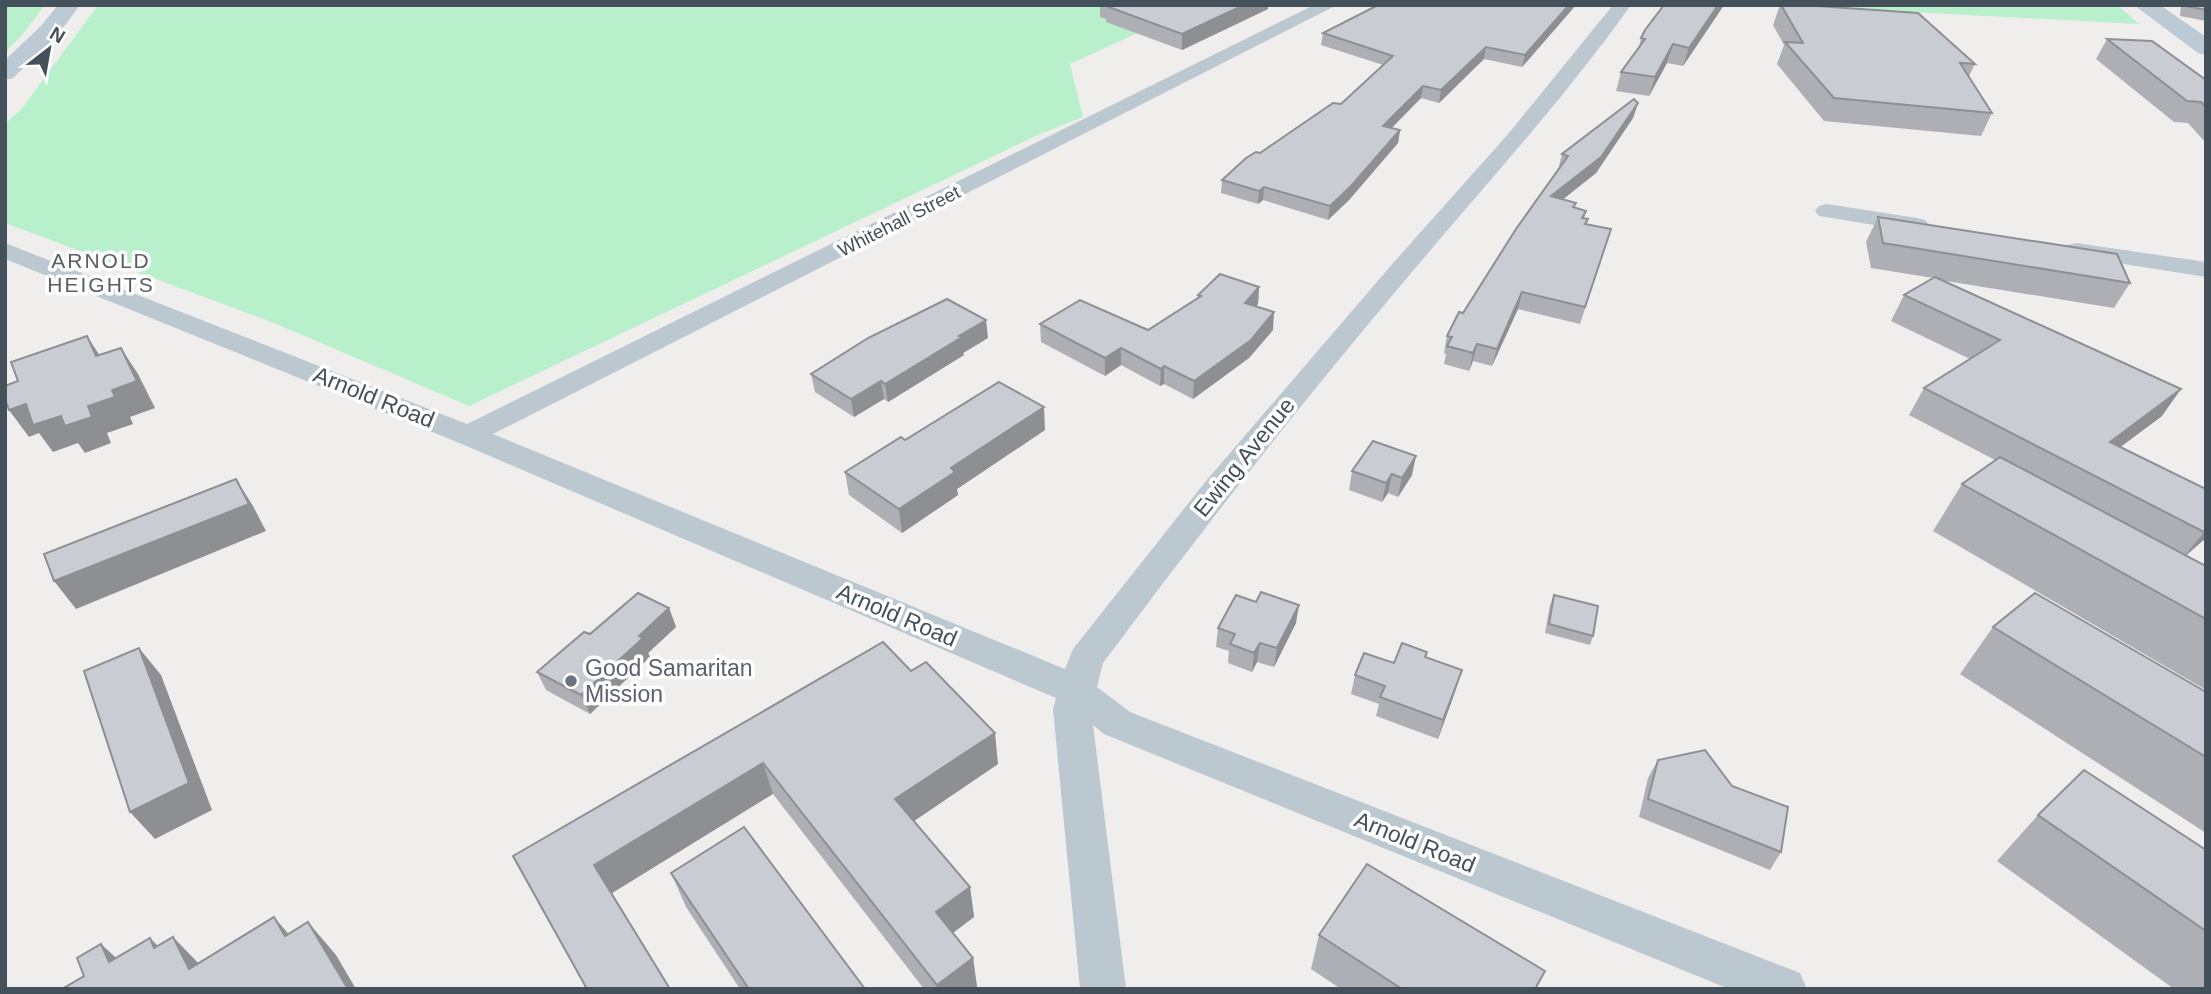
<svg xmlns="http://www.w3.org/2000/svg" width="2211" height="994" viewBox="0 0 2211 994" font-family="Helvetica,sans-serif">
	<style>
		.green { fill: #b8f0cb }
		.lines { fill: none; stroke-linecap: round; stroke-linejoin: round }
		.street { fill: #bcc8d0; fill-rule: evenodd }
		.secondary { fill: #bccad5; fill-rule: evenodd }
		.wall { fill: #adafb5 }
		.shaded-wall { fill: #8d8f93 }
		.building { fill: #c9ccd2; stroke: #8d8f93; stroke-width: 2 }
		.worship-dot { fill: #6b7280; stroke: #fff; stroke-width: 2.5 }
		.labels { text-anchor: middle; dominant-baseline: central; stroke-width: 7; stroke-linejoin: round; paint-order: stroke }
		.far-street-label { font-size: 19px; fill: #44515b; stroke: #fff }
		.far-neighbourhood-label { font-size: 21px; letter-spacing: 2px; fill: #595e62; stroke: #fff }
		.street-label { font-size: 23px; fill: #44515b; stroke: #fff }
		.worship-label { font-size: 23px; fill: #5b616d; stroke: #fff; text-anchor: start }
	</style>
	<rect width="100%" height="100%" fill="#f0eded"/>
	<g class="green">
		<path d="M5,5H45L22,35L5,52Z"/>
		<path d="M98,5H1198L1070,64L1083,117L1040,134L469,406L274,323L5,223V124L23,107Z"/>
		<path d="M1796,5H2117L2139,24L1797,6Z"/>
	</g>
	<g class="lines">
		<g class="street">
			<path d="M1314,5H1337L493,434L1065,669L1073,649L1206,481L1394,262L1509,133L1613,5H1631C1564,99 1486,184 1412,272C1304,399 1203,529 1103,663L1097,687L1130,712L1800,973L1807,989H1729L1104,734L1093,725L1126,989H1080L1053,709L1056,698L457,442L5,259V243L467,424Z"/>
			<path d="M1827,204L1917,218L1925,220L1929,225L1925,230L1917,232L1819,216L1815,211L1819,206Z"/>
			<path d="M2076,243L2206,262V277L2067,255L2064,250L2067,245Z"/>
		</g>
		<g class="secondary">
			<path d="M58,5H80L57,36L13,78L5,80V60L41,26Z"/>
			<path d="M2134,5H2160L2206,37V55L2198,53Z"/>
		</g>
	</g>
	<g class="wall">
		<path d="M1100,5H1268V9L1182,50L1106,22V19L1100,17Z"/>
		<path d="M1378,5H1576L1522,67L1484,59L1439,103L1421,98L1391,128L1400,130L1398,143L1349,200L1328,220L1263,200L1258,204L1221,193L1222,180L1260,153L1341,104L1383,65L1321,45L1323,33Z"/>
		<path d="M1724,5L1683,66L1667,63L1649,96L1616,91L1621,72L1639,47L1641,38Z"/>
		<path d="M1780,5H1802L1975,64L1969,76L1992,113L1981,136L1824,121L1777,64L1784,45L1773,25Z"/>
		<path d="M2181,5H2206V21L2180,16Z"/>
		<path d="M2107,39L2206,80V143L2188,123L2174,122L2096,59Z"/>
		<path d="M1638,103L1633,118L1596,173L1563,199L1575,208L1586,211L1584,218L1588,219L1587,224L1611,229L1580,324L1518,309L1492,366L1473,361L1469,371L1444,364L1446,354L1444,353L1447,336L1558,170L1562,154Z"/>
		<path d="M1878,217L2130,283L2114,308L1940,280L2162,416L2120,447L2206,489V538L2186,555L2206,566V690L1933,531L1962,484L1995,460L1909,415L1924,388L1970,359L1891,321L1904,295L1933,278L1871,268L1866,242Z"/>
		<path d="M1259,287L1258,304L1255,307L1273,330L1249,358L1193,399L1164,384L1160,386L1121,365L1105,376L1041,342L1040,324L1148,330L1198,298V295Z"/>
		<path d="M988,338L963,353L964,355L888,402L884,399L854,417L815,392L811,374Z"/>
		<path d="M1045,430L957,489L958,495L902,533L849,495L845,472L905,440Z"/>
		<path d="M1352,471L1412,475L1398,497L1388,493L1382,502L1349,490Z"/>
		<path d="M1554,595L1593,636L1590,645L1545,633L1550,605Z"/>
		<path d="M669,608L676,627L648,653L650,657L590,714L546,690L537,672L590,634Z"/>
		<path d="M1296,623L1274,667L1257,662L1252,672L1228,663L1229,651L1216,647L1218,628Z"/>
		<path d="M1993,627L2206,692V833L1960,674Z"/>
		<path d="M883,642L998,764L913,821L970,887L974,917L952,933L973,958L977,987L974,989H924L773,794L513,856Z"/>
		<path d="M1427,652L1426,658L1456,689L1438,739L1376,716L1379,704L1351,694L1355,675Z"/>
		<path d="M1658,760L1781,852L1770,870L1639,817L1648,778Z"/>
		<path d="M2038,815L2206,850V989H2174L1997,861Z"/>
		<path d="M671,873L865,989H740L686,907Z"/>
		<path d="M1319,935L1536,989H1341L1311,969Z"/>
	</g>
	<g class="shaded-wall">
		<path d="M1244,5H1268V9L1182,50V34Z"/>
		<path d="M1569,5H1576L1522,67L1525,55Z"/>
		<path d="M1718,5H1724L1683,66L1689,48Z"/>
		<path d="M1673,44L1667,63L1649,96L1655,77Z"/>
		<path d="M1486,47L1484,59L1439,103L1441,90Z"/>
		<path d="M1423,86L1421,98L1381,139L1383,126Z"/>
		<path d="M1638,103L1633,118L1596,173L1547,212L1551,196Z"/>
		<path d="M1400,130L1398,143L1349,200L1328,220L1330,206Z"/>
		<path d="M1264,187L1263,200L1258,204L1259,191Z"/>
		<path d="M1259,287L1258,304L1244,321L1245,303Z"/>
		<path d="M1522,292L1518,309L1492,366L1497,349Z"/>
		<path d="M1274,312L1273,330L1249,358L1193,399L1194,381Z"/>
		<path d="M986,320L988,338L963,353L964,355L888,402L885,384L959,336Z"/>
		<path d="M87,336L104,362L96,356Z"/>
		<path d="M1477,344L1473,361L1469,371L1473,353Z"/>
		<path d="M121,348L138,374L155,408L130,417L133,424L107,433L111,443L85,453L78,443L53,452L39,433L29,437L9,410L26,404L88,406Z"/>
		<path d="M1121,348V365L1105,376V358Z"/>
		<path d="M1164,366V384L1160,386L1161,369Z"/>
		<path d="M881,381L884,399L854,417L851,399Z"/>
		<path d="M2181,389L2162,416L2091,469L2110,442Z"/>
		<path d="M1044,407L1045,430L957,489L958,495L902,533L899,509L951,468Z"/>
		<path d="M1416,456L1412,475L1398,497L1402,478Z"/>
		<path d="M1392,474L1388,493L1382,502L1386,483Z"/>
		<path d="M236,479L253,506L266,531L76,609L54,581Z"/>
		<path d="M2206,530V538L2182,559Z"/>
		<path d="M1299,605L1296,623L1274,667L1277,648Z"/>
		<path d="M669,608L676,627L648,653L650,657L590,714L581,695L639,636Z"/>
		<path d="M1260,643L1257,662L1252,672L1254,653Z"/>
		<path d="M139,648L161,675L212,810L155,839L130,812Z"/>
		<path d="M1462,670L1456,689L1438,739L1443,720Z"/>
		<path d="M995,733L998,764L901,830L895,799Z"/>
		<path d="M763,763L773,794L609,895L594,865Z"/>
		<path d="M970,887L974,917L941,942L936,912Z"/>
		<path d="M274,917L303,951L285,936Z"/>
		<path d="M308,922L336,955L356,989H348Z"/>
		<path d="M173,937L205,970L189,969Z"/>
		<path d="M150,938L183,971L154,948Z"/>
		<path d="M101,944L137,977L109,962Z"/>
		<path d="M973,958L977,987L974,989H938L937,985Z"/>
	</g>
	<g class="building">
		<path d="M1108,5H1244L1182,34L1106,6Z"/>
		<path d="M1378,5H1569L1525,55L1486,47L1441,90L1423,86L1383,126L1400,130L1351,186L1330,206L1264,187L1259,191L1222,180L1246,158L1256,152L1260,153L1333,103L1341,104L1393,56L1323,33Z"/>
		<path d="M1664,5H1718L1689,48L1673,44L1655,77L1621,72L1645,39L1641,38L1645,30Z"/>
		<path d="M1781,5H1802L1918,13L1975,64L1960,63L1992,113L1834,98L1785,42L1803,43Z"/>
		<path d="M2186,5H2206V10L2186,6Z"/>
		<path d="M2107,39L2152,41L2206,80V107L2201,102L2187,101Z"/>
		<path d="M1634,99L1638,103L1601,157L1551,196L1576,203L1573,207L1586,211L1582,218L1588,219L1585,224L1611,229L1585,307L1522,292L1497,349L1477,344L1473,353L1447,346L1452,337L1447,336L1459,312L1463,313L1516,229L1568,156L1562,154Z"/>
		<path d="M1878,217L2117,254L2130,283L1883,243Z"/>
		<path d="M1220,274L1259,287L1245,303L1274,312L1251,340L1194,381L1164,366L1161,369L1121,348L1105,358L1040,324L1080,300L1148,330L1201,296L1198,295Z"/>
		<path d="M1935,277L2181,389L2110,442L2206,489V530L2204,532L1924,388L2000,340L1904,295Z"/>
		<path d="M947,299L986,320L959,336L962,337L885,384L881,381L851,399L811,374L868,338Z"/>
		<path d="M87,336L96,356L121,348L137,381L112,390L115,397L88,406L92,417L65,426L61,416L33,425L26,404L9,410L5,399V386L18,381L11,362Z"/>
		<path d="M999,382L1044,407L951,468L955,472L899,509L845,472L901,437L905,440Z"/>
		<path d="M1373,441L1416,456L1402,478L1392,474L1386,483L1352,471Z"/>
		<path d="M2000,457L2206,566V619L1962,484Z"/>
		<path d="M236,479L249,504L54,581L44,554Z"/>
		<path d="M1261,592L1299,605L1277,648L1260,643L1254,653L1230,644L1235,634L1218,628L1236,595L1256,602Z"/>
		<path d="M638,593L669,608L639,636L643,638L581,695L537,672L584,632L590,634Z"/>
		<path d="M2035,593L2206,692V757L1993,627Z"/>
		<path d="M1554,595L1598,606L1593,636L1549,624Z"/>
		<path d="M883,642L911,671L926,662L995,733L895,799L970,887L936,912L973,958L937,985L763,763L594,865L670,989H587L513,856Z"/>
		<path d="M1402,643L1427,652L1425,657L1462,670L1443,720L1380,697L1385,686L1355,675L1364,653L1394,663Z"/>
		<path d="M139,648L189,783L130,812L84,671Z"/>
		<path d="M1705,750L1732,786L1788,807L1781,852L1648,799L1658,760Z"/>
		<path d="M2084,770L2206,850V931L2038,815Z"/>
		<path d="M744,827L865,989H749L671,873Z"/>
		<path d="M1367,864L1545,971L1535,989H1402L1319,935Z"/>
		<path d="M274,917L285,936L308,922L348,989H62L84,976L77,958L101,944L109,962L150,938L154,948L173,937L189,969Z"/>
	</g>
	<circle class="worship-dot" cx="571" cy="681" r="7"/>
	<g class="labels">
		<g class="far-street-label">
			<text transform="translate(899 221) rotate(-27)">Whitehall Street</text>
		</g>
		<g class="far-neighbourhood-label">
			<text x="101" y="260">ARNOLD<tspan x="101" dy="24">HEIGHTS</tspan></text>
		</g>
		<g class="street-label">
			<text transform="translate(374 397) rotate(22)">Arnold Road</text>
			<text transform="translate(1244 457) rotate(-51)">Ewing Avenue</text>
			<text transform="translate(897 615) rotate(23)">Arnold Road</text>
			<text transform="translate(1415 842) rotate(22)">Arnold Road</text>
		</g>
		<g class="worship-label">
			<text x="585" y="668">Good Samaritan<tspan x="585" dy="26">Mission</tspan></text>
		</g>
	</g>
	<rect width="2211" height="994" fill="none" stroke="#44515b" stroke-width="14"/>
	<g transform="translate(49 49) rotate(31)" stroke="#ffffff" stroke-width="5" paint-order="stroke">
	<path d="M0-5L12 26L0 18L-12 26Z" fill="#44515b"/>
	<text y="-10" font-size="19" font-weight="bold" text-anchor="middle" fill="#44515b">N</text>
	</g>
</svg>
